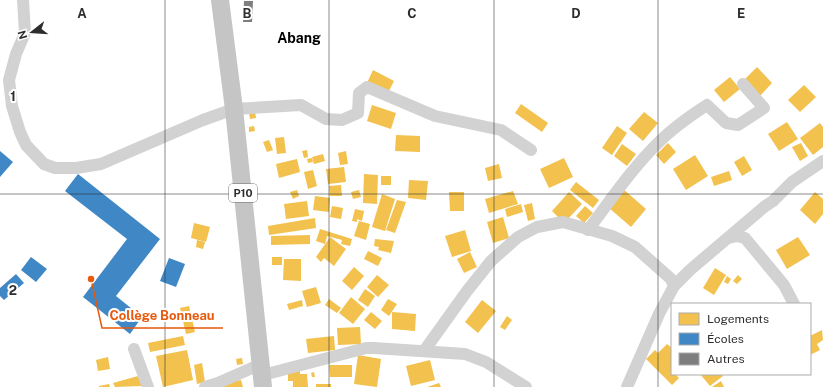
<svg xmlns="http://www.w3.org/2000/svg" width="823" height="387" viewBox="0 0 823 387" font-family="'Public Sans',sans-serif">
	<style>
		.homes { fill: #f2c14e }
		.schools { fill: #3f88c5 }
		.building { fill: #7e7e7e }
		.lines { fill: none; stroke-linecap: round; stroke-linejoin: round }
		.minor { stroke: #d2d2d2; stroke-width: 12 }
		.primary { stroke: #c5c5c5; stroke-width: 18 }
		.grid { fill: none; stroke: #2d2d2d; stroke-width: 1; stroke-opacity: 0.55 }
		.labels { text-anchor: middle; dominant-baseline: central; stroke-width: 4; stroke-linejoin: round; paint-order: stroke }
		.shield { fill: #fff; stroke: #6c6c6c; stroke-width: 1 }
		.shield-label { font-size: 11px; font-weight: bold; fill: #2d2d2d }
		.quarter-label { font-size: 14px; font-weight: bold; fill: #000; stroke: #fff }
		.grid-label { font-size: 13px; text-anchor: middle; font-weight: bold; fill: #2d2d2d; stroke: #fff; stroke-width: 4; stroke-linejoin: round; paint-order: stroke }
		.leader { fill: none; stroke: #e8590c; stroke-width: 1.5 }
		.callout-dot { fill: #e8590c; stroke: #fff; stroke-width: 1.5 }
		.callout-label { font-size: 13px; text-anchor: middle; font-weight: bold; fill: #e8590c; stroke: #fff; stroke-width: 4; stroke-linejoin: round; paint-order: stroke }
	</style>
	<rect width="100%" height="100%" fill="#fff"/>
	<g class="homes">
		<path d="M757,67L772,83L759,97L743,81Z"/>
		<path d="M373,70L394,81L388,93L367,83Z"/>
		<path d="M730,77L740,89L724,102L714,90Z"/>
		<path d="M804,85L816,97L800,112L788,100Z"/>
		<path d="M521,104L548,123L542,132L515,113Z"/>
		<path d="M372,105L396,113L391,129L367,121Z"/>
		<path d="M255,111L256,118L250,119L249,113Z"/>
		<path d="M644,112L658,123L643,141L629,129Z"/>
		<path d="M787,122L798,139L779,151L768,134Z"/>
		<path d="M820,123L823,127V147L813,155L800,138Z"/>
		<path d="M254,126L255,131L249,132V127Z"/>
		<path d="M617,126L627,133L612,155L602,148Z"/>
		<path d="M396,135L420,136V152L395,151Z"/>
		<path d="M284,137L286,153L277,154L275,138Z"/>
		<path d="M269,140L273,150L267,152L263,142Z"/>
		<path d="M668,143L676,152L664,164L656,155Z"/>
		<path d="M801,143L808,156L800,161L792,147Z"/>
		<path d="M622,144L636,154L627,166L614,156Z"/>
		<path d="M307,150L308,157L304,158L302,151Z"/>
		<path d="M346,151L348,164L340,165L338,153Z"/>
		<path d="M323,154L325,161L314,164L312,157Z"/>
		<path d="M695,155L708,176L686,190L673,169Z"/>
		<path d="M744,156L752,170L742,176L734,162Z"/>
		<path d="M312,158L313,162L308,163L307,159Z"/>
		<path d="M564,158L573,177L549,188L540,169Z"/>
		<path d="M297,159L300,172L279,178L276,164Z"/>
		<path d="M499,164L502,178L488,181L485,168Z"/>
		<path d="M344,167L346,182L328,184L326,169Z"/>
		<path d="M313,170L317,186L308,189L304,172Z"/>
		<path d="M729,171L732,180L714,186L711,177Z"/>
		<path d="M364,174L378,175L377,204L363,203Z"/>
		<rect x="381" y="176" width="10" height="9"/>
		<path d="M409,180L428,181L426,200L408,198Z"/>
		<path d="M576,182L599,200L593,208L570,190Z"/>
		<path d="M341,185L342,196H330L329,186Z"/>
		<path d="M623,189L646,209L631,227L608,207Z"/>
		<path d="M297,190L299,196L293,199L290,192Z"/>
		<path d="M359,190L361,197L353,199L351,192Z"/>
		<path d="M513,191L518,204L489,213L485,199Z"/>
		<path d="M449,192H464V211H450Z"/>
		<path d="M569,192L582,204L564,223L552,211Z"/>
		<path d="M815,192L823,199V214L815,224L800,210Z"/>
		<path d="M382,194L395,199L385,231L372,227Z"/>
		<path d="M315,196L330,198L329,212L313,210Z"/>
		<path d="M397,200L406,202L395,233L386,230Z"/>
		<path d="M307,201L309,216L286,219L284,204Z"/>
		<path d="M532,203L535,219L528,221L524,205Z"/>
		<path d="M521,204L523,212L507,217L505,209Z"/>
		<path d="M332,206L343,208L341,219L330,217Z"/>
		<path d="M585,206L593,213L584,223L576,216Z"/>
		<path d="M355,209L364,211L362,221L357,219V222L352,221Z"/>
		<path d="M503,217L509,238L493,243L487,222Z"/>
		<path d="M315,218L316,228L269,235L268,226Z"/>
		<path d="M359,221L370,224L366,240L354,236Z"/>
		<path d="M194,223L210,227L206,242L191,238Z"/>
		<path d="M320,229L352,239L350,246L341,244L342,240L327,236L325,244L316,241Z"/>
		<path d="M465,230L471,251L452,257L445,236Z"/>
		<path d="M310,235V244L271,245V236Z"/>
		<path d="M330,237L346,249L334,266L324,258L321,262L316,257Z"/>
		<path d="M798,237L810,255L787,269L776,250Z"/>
		<path d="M375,239L394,241L391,253L378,250L379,247L374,246Z"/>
		<path d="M197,240L205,242L203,249L196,247Z"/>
		<path d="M368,251L382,258L378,266L364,259Z"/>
		<path d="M470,252L477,267L464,273L457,259Z"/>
		<rect x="272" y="257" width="10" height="8"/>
		<path d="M284,259H301V281L283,280Z"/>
		<path d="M354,267L364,276L352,290L342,281Z"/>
		<path d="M715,268L726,275L714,295L703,288Z"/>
		<path d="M377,275L389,285L378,297L367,287Z"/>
		<path d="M738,275L742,279L737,284L733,281Z"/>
		<path d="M727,276L731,279L728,284L724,282Z"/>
		<path d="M316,287L321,303L307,307L302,291Z"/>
		<path d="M365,289L375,296L368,307L358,300Z"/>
		<path d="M351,297L365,309L353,324L339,313Z"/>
		<path d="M329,299L341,308L337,313L325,305Z"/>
		<path d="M388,299L397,304L389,316L381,310Z"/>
		<path d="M302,300L303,306L289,310L287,304Z"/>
		<path d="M482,300L496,311L478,333L465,322Z"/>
		<path d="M189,306L195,332L186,334L180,308Z"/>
		<path d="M371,312L382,321L375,329L364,320Z"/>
		<path d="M392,312L416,314L415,331L392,329Z"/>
		<path d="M507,316L512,320L505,330L500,327Z"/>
		<path d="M360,327L361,344L338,345L337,328Z"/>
		<path d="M822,330L823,340L817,344L820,350L810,355V336Z"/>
		<path d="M183,336L185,345L150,352L148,343Z"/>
		<path d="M334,336L335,350L308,353L306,339Z"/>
		<path d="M667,344L672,348V374H675L679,378L672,385L646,359L655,350L658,353Z"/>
		<path d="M187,350L193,380L163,387L156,356Z"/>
		<path d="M358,355L381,359L377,387L354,384Z"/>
		<path d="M108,357L110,369L98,371L96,360Z"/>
		<path d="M242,358L243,364L237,365L236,359Z"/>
		<path d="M430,360L435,380L411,386L406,366Z"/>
		<path d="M202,363L205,382L197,384L194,365Z"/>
		<path d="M329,365H352V377H330Z"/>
		<path d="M300,369V374H307L308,387H293V381H288V370Z"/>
		<path d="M314,372L315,377H312L311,373Z"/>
		<path d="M700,374H721L723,376L710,386Z"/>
		<path d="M138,376L142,386L115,387L113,383Z"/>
		<path d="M241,380L243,387H214V386Z"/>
		<path d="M721,381L724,387H712Z"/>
		<path d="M439,383L441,387H427Z"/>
		<path d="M109,384L110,387H99V386Z"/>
		<rect x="316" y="384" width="15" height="3"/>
	</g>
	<g class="schools">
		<path d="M0,151L13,162L0,177Z"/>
		<path d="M78,174L160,239L116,296L142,317L130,334L83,297L127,239L65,191Z"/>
		<path d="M31,257L47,269L36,282L21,270Z"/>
		<path d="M169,258L185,264L176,287L160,281Z"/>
		<path d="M16,274L24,283L4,300L0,296V288Z"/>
	</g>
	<path class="building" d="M244,1H253L252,22H243Z"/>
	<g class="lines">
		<g class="minor">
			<path d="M23,0L25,33L16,54L9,80L12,106L20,132L26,145L44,164L55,168H76L101,164L203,120L234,109L301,105L326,119L342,120L358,113L359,93L367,87L435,116L501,130L531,150"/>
			<path d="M588,230C610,201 633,167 659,142C673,128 690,116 707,105L726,123L738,125L764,108L743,84"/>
			<path d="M728,238L737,236L745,238L784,285L794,304"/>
			<path d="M134,349L148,387"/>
			<path d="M424,351L467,291L491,261L518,237L537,227L563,222L612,236L635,247L671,279L674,286"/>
			<path d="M263,375L366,348H374L465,354L486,362L526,387"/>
			<path d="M205,387L218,383L261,364"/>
			<path d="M627,387L659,314L674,286L690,270L764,207L773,201L792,182L823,161"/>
		</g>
		<path class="primary" d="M220,0L234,109L263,387"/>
	</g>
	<path class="grid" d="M165,0V387M329,0V387M494,0V387M658,0V387M0,194H823"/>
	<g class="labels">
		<rect class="shield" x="229" y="184" width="28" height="18" rx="3"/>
		<g class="shield-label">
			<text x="243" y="193">P10</text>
		</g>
		<g class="quarter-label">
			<text x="299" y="38">Abang</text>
		</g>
	</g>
	<g class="grid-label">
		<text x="82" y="18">A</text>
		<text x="247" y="18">B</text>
		<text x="412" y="18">C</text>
		<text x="576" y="18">D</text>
		<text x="741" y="18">E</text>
		<text x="13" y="101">1</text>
		<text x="13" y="295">2</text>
	</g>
	<path class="leader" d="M91 279L102 328H223"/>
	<circle class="callout-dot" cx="91" cy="279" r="4"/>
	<g class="callout-label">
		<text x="162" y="320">Collège Bonneau</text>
	</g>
	<rect x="671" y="303" width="140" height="72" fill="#ffffff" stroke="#ababab"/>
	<rect x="679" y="313" width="20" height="12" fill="#f2c14e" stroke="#ababab"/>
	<text x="707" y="323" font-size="12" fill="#2d2d2d">Logements</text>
	<rect x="679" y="333" width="20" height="12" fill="#3f88c5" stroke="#ababab"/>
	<text x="707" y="343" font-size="12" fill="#2d2d2d">Écoles</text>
	<rect x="679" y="353" width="20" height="12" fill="#7e7e7e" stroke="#ababab"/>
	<text x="707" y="363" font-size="12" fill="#2d2d2d">Autres</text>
	<g transform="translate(32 32) rotate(253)" stroke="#ffffff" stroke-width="3" paint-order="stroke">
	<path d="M0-3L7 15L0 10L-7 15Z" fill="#2d2d2d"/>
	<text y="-6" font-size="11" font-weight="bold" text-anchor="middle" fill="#2d2d2d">N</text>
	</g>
</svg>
